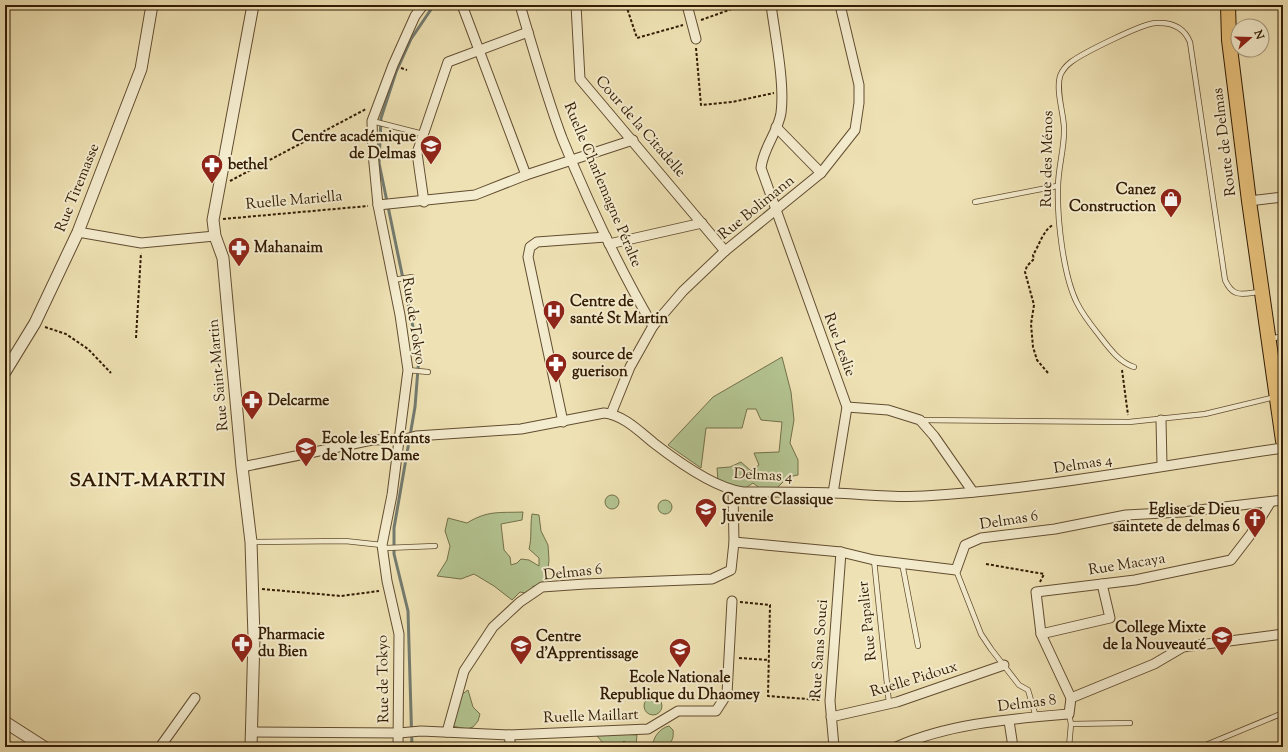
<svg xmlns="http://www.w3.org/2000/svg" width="1288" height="752" viewBox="0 0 1288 752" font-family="'Sorts Mill Goudy',serif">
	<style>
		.green { fill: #b3c491; stroke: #73704a }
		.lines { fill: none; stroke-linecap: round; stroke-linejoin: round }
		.stream { stroke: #737b6f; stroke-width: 3 }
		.service-casing { stroke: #624d30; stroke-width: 6 }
		.minor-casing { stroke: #624d30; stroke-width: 11 }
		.tertiary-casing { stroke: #624d30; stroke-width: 13 }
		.primary-casing { stroke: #331c04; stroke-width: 16 }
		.path { stroke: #331c04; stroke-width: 2; stroke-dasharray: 3 2; stroke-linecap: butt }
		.service { stroke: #f4ecce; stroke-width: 4.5 }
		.minor { stroke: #f4ecce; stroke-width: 9 }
		.tertiary { stroke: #f4ecce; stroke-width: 11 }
		.primary { stroke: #e7c07a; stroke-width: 14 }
		.labels { text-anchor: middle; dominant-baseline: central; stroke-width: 4; stroke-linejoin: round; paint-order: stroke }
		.street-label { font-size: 15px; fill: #331c04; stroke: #f4ecce }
		.poi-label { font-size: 15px; font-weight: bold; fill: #331c04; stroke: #f4ecce; text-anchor: start }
		.district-label { font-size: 19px; font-weight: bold; letter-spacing: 1px; fill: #331c04; stroke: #f4ecce }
	</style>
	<rect width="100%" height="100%" fill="#eee1b3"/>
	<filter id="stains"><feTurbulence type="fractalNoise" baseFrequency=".005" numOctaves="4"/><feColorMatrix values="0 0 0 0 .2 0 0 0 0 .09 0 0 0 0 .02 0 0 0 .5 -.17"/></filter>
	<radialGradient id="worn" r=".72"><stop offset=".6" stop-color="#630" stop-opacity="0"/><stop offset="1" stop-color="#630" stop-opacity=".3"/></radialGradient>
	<g class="green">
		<path d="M782,357L791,392L794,420L790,443L798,460V475L788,477L774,491L761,489L753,483L741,491L718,481L717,468L730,467L741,462L751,471L759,465L754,453L779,452L782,422L761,420L756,409H747L742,428H706L701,468L668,445L713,397Z"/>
		<circle cx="612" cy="502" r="7"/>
		<circle cx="665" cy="507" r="7"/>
		<path d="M523,512L522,520L501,524L504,550L510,557L511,565L517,563L521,559L529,560L539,566V558L529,549C532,538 530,526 532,514L539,515L541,531L548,545L549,560L547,578L542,588L533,586L531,594L520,592L512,600L494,586L474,574L461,579L437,576L447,560L450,546L445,531L448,518L467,523C488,510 500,513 523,512Z"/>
		<path d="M468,690L473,707L480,714L478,721L473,727L467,729L452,726L461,695Z"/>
		<circle cx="653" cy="706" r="9"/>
		<path d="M669,726L673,730C674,738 672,742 666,747H653C652,738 660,728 669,726Z"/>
		<path d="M612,729L620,734L637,735L636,745H629L624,741L618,747L604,744L597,736Z"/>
	</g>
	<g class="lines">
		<path class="stream" d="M412,747L408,611L394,554V528L415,407L419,356L379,163L381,118L396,72L411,39L434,5"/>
		<g class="service-casing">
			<g id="service">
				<path d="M372,121L423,134"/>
				<path d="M975,202L1057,186"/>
				<path d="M393,280L412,277"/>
				<path d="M1270,339L1283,336"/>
				<path d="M1134,367C1119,362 1109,348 1099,335C1091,325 1083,315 1077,303C1063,275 1057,218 1058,187C1058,167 1065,147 1064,127C1063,111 1056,91 1060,76C1062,71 1067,65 1071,62C1083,53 1143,23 1156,23C1172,22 1184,27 1190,42L1225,280C1233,298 1242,294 1259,292"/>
				<path d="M408,370L428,372"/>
				<path d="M920,420L1129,422L1205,414L1275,397"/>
				<path d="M251,542L345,541L382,545L386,548L435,546"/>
				<path d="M874,560L889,703"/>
				<path d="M902,563L918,646"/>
				<path d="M956,570L981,634L991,649L1019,685L1028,690L1036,717"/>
				<path d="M1071,724L1130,723"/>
				<path d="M1069,747L1071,724L1069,714"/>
				<path d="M1201,747L1283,713"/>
			</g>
		</g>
		<g class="minor-casing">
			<g id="minor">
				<path d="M462,5L526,175"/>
				<path d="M520,5C533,49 546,95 562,138C588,202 618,266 653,326"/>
				<path d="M576,5L580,79L725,251"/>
				<path d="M687,5L696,39"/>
				<path d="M771,5C775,35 785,84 781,113C778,132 763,148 761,168L847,407L833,493"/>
				<path d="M776,127L821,173"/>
				<path d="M1249,201L1283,197"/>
				<path d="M424,202L417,153L448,62L528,32"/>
				<path d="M378,205L475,195L526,175L633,140"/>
				<path d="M78,232L141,243L215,236"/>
				<path d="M609,244L702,223"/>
				<path d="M847,407L888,410L920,420L934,436L973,492"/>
				<path d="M611,414L630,367L653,326L683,291L725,251L821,173L855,130L859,103V85L840,5"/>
				<path d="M1161,420L1162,465"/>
				<path d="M563,422L528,257L530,247L537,242L606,237"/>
				<path d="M242,467L372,440L405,439L416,436L521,429L604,413C624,415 640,432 655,444C677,461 715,488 743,492C773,492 803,492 833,493C863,494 894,498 924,496C1045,489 1163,465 1283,448"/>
				<path d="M733,491L734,542"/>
				<path d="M1041,634L1110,618L1102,584"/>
				<path d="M1071,698L1041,634L1036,592L1135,580L1231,560L1251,534L1270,503"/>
				<path d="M831,717L897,702L1004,665"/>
				<path d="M1009,721L1013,747"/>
				<path d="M252,732L399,733L421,731L509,735L648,729L678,711H716L727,694L732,601"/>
				<path d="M447,732L464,671L493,627L520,602L542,587L585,584L712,579L731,570L734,542L841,552L874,560L956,570L965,545L981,538L1055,529L1126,515L1182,512L1283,500"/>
				<path d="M509,735L511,747"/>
				<path d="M160,747L195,698"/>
				<path d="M398,747L399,634L387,581L382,545L392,495L408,370L400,315L378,205L373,153L372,121L393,65L415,16L423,5"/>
				<path d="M834,747L830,701L841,552"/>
				<path d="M896,747C950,723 1011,719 1069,714L1071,698L1154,664L1183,647L1283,634"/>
			</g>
		</g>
		<g class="tertiary-casing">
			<g id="tertiary">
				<path d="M5,372L35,323L78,232L141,69L152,5"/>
				<path d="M5,722L44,747"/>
				<path d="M251,747L254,637L251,542L242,467L223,258L215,236L213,220L253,5"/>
			</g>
		</g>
		<g class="primary-casing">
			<path id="primary" d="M1228,5L1229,40L1249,201L1283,441"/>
		</g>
		<g class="path">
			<path d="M626,5L637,38L683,25"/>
			<path d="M701,20L743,5"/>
			<path d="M696,48L701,105L732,102L774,93"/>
			<path d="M401,68L407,70"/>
			<path d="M230,181L366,109"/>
			<path d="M223,219L368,206"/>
			<path d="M45,327L66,334L88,349L111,373"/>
			<path d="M136,338L141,253"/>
			<path d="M1122,370L1128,415"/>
			<path d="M1048,373L1037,360L1033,347L1031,324L1034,305L1025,272L1027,266L1034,259L1033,255C1039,246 1043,230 1053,225"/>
			<path d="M986,564L1044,574L1040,582"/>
			<path d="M262,589L341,596L379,591"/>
			<path d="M740,602L770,605L768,696L821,700"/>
			<path d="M739,658L769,660"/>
		</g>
		<use href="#service" class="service"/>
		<use href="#minor" class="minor"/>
		<use href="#tertiary" class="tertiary"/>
		<use href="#primary" class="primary"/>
	</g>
	<defs>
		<g id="school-pin" transform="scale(1.15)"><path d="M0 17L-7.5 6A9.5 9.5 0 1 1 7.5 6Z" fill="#8f2418" stroke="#f4ecce"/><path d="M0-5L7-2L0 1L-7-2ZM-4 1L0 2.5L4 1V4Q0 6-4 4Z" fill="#fff"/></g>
		<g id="pharmacy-pin" transform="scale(1.15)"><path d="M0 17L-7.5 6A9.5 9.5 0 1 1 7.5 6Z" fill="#8f2418" stroke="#f4ecce"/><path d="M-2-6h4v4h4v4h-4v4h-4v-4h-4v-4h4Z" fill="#fff"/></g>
		<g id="shop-pin" transform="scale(1.15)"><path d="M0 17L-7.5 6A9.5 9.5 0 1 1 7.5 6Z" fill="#8f2418" stroke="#f4ecce"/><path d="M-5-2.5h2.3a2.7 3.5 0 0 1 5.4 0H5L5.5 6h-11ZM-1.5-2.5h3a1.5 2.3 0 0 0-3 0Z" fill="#fff"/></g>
		<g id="hospital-pin" transform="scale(1.15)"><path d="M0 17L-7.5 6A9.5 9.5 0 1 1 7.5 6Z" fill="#8f2418" stroke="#f4ecce"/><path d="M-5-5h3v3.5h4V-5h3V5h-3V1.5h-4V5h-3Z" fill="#fff"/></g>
		<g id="church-pin" transform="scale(1.15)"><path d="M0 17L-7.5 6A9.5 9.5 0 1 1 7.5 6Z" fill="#8f2418" stroke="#f4ecce"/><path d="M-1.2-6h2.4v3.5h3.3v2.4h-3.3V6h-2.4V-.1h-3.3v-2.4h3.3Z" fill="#fff"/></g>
	</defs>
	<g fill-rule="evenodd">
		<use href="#school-pin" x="431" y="146"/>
		<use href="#pharmacy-pin" x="212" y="165"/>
		<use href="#shop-pin" x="1171" y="199"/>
		<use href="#pharmacy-pin" x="239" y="248"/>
		<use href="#hospital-pin" x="554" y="311"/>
		<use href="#pharmacy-pin" x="556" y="364"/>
		<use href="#pharmacy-pin" x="252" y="401"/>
		<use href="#school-pin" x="306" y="448"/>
		<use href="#school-pin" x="706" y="509"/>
		<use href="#church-pin" x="1255" y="519"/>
		<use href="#school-pin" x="1222" y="637"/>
		<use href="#pharmacy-pin" x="242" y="644"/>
		<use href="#school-pin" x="521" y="646"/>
		<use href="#school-pin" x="680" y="649"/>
	</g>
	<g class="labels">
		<g class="street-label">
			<text transform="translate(640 127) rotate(49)">Cour de la Citadelle</text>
			<text transform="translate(1225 142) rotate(-97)">Route de Delmas</text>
			<text transform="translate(1048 159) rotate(-89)">Rue des Ménos</text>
			<text transform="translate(602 185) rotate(67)">Ruelle Charlemagne Péralte</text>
			<text transform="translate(78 188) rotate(-68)">Rue Tiremasse</text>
			<text transform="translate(294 201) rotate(-5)">Ruelle Mariella</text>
			<text transform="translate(757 208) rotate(-39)">Rue Bolimann</text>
			<text transform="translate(413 321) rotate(81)">Rue de Tokyo</text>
			<text transform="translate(839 345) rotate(70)">Rue Leslie</text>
			<text transform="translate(219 375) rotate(-95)">Rue Saint-Martin</text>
			<text transform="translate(1083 465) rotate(-9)">Delmas 4</text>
			<text transform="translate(763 476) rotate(3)">Delmas 4</text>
			<text transform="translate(1009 521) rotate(-9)">Delmas 6</text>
			<text transform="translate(1127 565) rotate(-9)">Rue Macaya</text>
			<text transform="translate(573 573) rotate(-6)">Delmas 6</text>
			<text transform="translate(868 621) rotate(-96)">Rue Papalier</text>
			<text transform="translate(820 649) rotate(-86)">Rue Sans Souci</text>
			<text transform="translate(384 679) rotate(-91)">Rue de Tokyo</text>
			<text transform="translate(914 680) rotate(-17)">Ruelle Pidoux</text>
			<text transform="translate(1027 704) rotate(-7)">Delmas 8</text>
			<text transform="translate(591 717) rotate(-2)">Ruelle Maillart</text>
		</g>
		<g class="poi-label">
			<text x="416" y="137" text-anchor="end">Centre académique<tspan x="416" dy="17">de Delmas</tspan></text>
			<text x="228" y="165">bethel</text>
			<text x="1156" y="190" text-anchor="end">Canez<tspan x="1156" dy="17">Construction</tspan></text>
			<text x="254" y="248">Mahanaim</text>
			<text x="570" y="302">Centre de<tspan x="570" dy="17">santé St Martin</tspan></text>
			<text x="572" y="355">source de<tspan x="572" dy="17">guerison</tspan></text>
			<text x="268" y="401">Delcarme</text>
			<text x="322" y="439">Ecole les Enfants<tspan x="322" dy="17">de Notre Dame</tspan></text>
			<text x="722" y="500">Centre Classique<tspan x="722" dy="17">Juvenile</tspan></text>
			<text x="1240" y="510" text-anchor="end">Eglise de Dieu<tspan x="1240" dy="17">saintete de delmas 6</tspan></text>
			<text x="1206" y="628" text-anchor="end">College Mixte<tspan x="1206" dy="17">de la Nouveauté</tspan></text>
			<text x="258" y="635">Pharmacie<tspan x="258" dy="17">du Bien</tspan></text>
			<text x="536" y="637">Centre<tspan x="536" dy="17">d'Apprentissage</tspan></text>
			<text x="680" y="678" text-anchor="middle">Ecole Nationale<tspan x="680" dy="17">Republique du Dhaomey</tspan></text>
		</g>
		<g class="district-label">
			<text x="148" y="481">SAINT-MARTIN</text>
		</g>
	</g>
	<rect width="1288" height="752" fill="none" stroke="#eee1b3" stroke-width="20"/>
	<rect x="6" y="6" width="1276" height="740" fill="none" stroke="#331c04" stroke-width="2"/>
	<rect x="10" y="10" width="1268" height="732" fill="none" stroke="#331c04"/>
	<g transform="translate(1250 38) rotate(70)"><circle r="19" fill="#f4ecce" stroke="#a7997d"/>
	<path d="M0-3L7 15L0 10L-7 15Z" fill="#8f2418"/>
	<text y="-6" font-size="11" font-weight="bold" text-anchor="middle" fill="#331c04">N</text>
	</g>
	<rect width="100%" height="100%" filter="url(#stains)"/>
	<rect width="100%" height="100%" fill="url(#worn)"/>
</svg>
